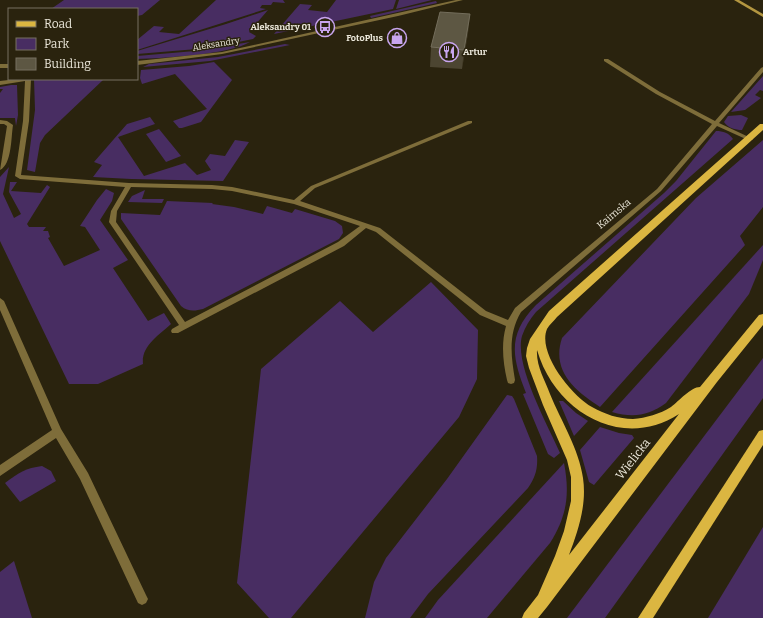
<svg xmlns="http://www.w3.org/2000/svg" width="763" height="618" viewBox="0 0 763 618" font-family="Bitter,serif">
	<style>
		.green { fill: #482d62 }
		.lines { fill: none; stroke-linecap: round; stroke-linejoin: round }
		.street { fill: #7e6d3a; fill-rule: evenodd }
		.secondary { fill: #b39640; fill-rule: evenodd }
		.primary { fill: #dbb641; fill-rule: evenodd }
		.wall { fill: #4c4531 }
		.shaded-wall { fill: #37301b }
		.building { fill: #5d5743; stroke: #736d5b }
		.labels { text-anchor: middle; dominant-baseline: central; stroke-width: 3; stroke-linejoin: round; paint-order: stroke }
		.far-poi-label { font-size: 9px; font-weight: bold; fill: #ebe7da; stroke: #2a230e; text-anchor: end }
		.far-street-label { font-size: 9px; fill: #ebe7da; stroke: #2a230e }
		.street-label { font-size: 10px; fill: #ebe7da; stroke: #2a230e }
		.near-street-label { font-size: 12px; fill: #ebe7da; stroke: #2a230e }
	</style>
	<rect width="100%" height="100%" fill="#2a230e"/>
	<g class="green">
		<path d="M64,0H160L142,15L137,16V9H51Z"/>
		<path d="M216,0H283L285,3L273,2L271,5H262L260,8L266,9L137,50V40L154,26L164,27L159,32L179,34Z"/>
		<path d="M336,0H396L393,9L274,34L300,4L312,5L308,10L327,12Z"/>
		<path d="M399,0H432L396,9Z"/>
		<path d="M436,1L437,3L371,18L370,16Z"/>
		<path d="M268,10L249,32L256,36L253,39L209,48L137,54V51L226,24Z"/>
		<path d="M250,42C228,55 164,58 137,59V56L195,51Z"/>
		<path d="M285,44L290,45L210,61L143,67L149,64L218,57Z"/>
		<path d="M214,62L232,80L201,122L182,128H179L173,121L207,109L175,74L142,84L140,78L141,70L189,66Z"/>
		<path d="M763,76V91L760,90L755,95L761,98L745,110L731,112Z"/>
		<path d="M34,79H110L103,80L45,135L40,143L35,172L27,170L35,110Z"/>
		<path d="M11,85H17L18,115L16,126L15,118H0V93L3,89H0V87Z"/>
		<path d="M741,115L748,118L742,130C735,130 728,128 724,122L728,116Z"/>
		<path d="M150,117L155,124L118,137L144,176L185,163L197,175L211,170L205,161L210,154L225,156L235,140L249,142L223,181L131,179L93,177L102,165L94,162L127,124Z"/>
		<path d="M159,129L181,156L166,162L146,134Z"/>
		<path d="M716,131C723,131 729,133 733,139L536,312C530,319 525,327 522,336C514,365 548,425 560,453L554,458L548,454L523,394L526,393C512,357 507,335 536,305L664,193L676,181Z"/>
		<path d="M763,140V207L740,236L745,245L600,407C575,391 551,371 562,338L696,198Z"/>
		<path d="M9,167L3,194L14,218L21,214L9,192L10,182H17L11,191L41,193L47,185L50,187L27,224L29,227H46L43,231H48L50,237L48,238L64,266L100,250L85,227L80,226L97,200L106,189L114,193L112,201L100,220L128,260L113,268L148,321L164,313L171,324C159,335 141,346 143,364L98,384H69L0,241V177Z"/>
		<path d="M145,190L142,199H164L162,203L128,202L132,196Z"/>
		<path d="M167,201L213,203L212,204L234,207L263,214L267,206L292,213L295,209L335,221L342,226L343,233L339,239L203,309C195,311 188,312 181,306L121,219V213L160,215Z"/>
		<path d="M763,245V260L749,294L666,403C648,416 633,418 612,412Z"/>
		<path d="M431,282L478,330L477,379L459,417L291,618H269L237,583L261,369L340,301L373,332Z"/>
		<path d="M763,358V398L605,618H567Z"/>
		<path d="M507,395L512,396L514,399L537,456C538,469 535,478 528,488L428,594L410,618H365L374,582L386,558L447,479Z"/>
		<path d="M559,401H563L576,413L588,421L574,436Z"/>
		<path d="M600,427L619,433L632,435L634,438L594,485L589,482L580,450Z"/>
		<path d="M564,463C570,494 567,516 550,543L487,618H425L438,600Z"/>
		<path d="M42,466L51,471L56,481L20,502L5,483C18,473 26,468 42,466Z"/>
		<path d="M763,527V618H708Z"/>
		<path d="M14,561L32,618H0V572Z"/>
	</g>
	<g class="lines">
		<g class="street">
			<path d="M456,0H463L398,16L222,54L137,65V61L222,52Z"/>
			<path d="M604,59H608L660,92L715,121L761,68L763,67V72L719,123L753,139L752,140H748L717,126L661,191L521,312C508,334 511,356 515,380L514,383L511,384L508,383L507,380C503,362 501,344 506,326L480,315L376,232L366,228L344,246L178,333H172L171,331L172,329L179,325L109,222L111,211L125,187L20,179L15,176L23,121L25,81L0,85V81L17,79H31L29,121L21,175L129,183L212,185L232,187L294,200L311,186L468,121H472V123L315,188L300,201L380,228L486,311L508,320L515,308L657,189L712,124L656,94L604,61ZM131,187L212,189L232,191L294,204L360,226L338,242L185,322L116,222L117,211Z"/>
			<rect x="0" y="64" width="9" height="4"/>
			<path d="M0,120L7,121L13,125C11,137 12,164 0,170L7,126L4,124H0Z"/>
			<path d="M0,298L4,301L61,429L88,473L146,595L148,599L146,603L142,605L138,603L80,479L56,438L0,476V465L52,430L0,310Z"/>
		</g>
		<path class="secondary" d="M734,0H739L763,14V17Z"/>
		<g class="primary">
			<path d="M760,124H763V130L557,317C554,321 549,325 547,329C537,353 572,396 592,407C604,414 619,419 633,419C646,418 660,414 671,407C679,401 691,387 700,387L759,315L763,314V325L717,382L547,607L538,618H522L524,613L538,595L555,556L564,531L571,501V477L567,460L543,405L529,368L526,356L527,348L530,339L549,311ZM537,350C555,412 622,451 679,414L569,555C578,531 587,505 583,478C579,449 561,421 550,394C545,380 536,366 537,350Z"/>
			<path d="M763,430V445L653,618H638L759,431Z"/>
		</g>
	</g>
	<path class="wall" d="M470,14L468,33L462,69L430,67L431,47Z"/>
	<path class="shaded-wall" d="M470,14L468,33L462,69L464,50Z"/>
	<path class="building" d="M440,12L470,14L464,50L431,47Z"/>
	<defs>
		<g id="bus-ring" transform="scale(1)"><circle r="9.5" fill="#2a230e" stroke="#c8a5ee" stroke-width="1.5"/><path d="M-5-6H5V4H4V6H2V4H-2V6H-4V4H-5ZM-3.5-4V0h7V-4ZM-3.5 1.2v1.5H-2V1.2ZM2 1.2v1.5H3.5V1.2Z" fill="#c8a5ee"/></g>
		<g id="shop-ring" transform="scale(1)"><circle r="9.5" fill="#2a230e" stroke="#c8a5ee" stroke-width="1.5"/><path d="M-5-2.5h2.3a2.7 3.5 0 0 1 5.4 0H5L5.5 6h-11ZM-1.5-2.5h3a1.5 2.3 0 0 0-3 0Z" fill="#c8a5ee"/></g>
		<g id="restaurant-ring" transform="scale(1)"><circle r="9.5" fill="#2a230e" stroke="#c8a5ee" stroke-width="1.5"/><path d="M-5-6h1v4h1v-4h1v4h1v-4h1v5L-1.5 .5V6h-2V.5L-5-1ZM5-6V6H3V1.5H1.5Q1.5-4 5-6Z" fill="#c8a5ee"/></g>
	</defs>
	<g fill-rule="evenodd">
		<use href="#bus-ring" x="325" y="27"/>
		<use href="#shop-ring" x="397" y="38"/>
		<use href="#restaurant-ring" x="449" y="52"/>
	</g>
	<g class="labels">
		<g class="far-poi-label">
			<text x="311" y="27">Aleksandry 01</text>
			<text x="383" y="38">FotoPlus</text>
			<text x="463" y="52" text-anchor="start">Artur</text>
		</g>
		<g class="far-street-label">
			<text transform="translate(216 44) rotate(-9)">Aleksandry</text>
		</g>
		<g class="street-label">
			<text transform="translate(614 214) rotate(-40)">Kaimska</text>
		</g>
		<g class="near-street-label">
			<text transform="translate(633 459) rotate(-52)">Wielicka</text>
		</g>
	</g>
	<rect x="8" y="8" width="130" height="72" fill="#2a230e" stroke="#777160"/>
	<rect x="16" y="21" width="20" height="6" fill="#dbb641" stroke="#777160"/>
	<text x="44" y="28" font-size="12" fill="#ebe7da">Road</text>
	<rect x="16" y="38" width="20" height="12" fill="#482d62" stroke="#777160"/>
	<text x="44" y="48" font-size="12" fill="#ebe7da">Park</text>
	<rect x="16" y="58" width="20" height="12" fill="#5d5743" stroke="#777160"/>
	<text x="44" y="68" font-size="12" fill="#ebe7da">Building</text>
</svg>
